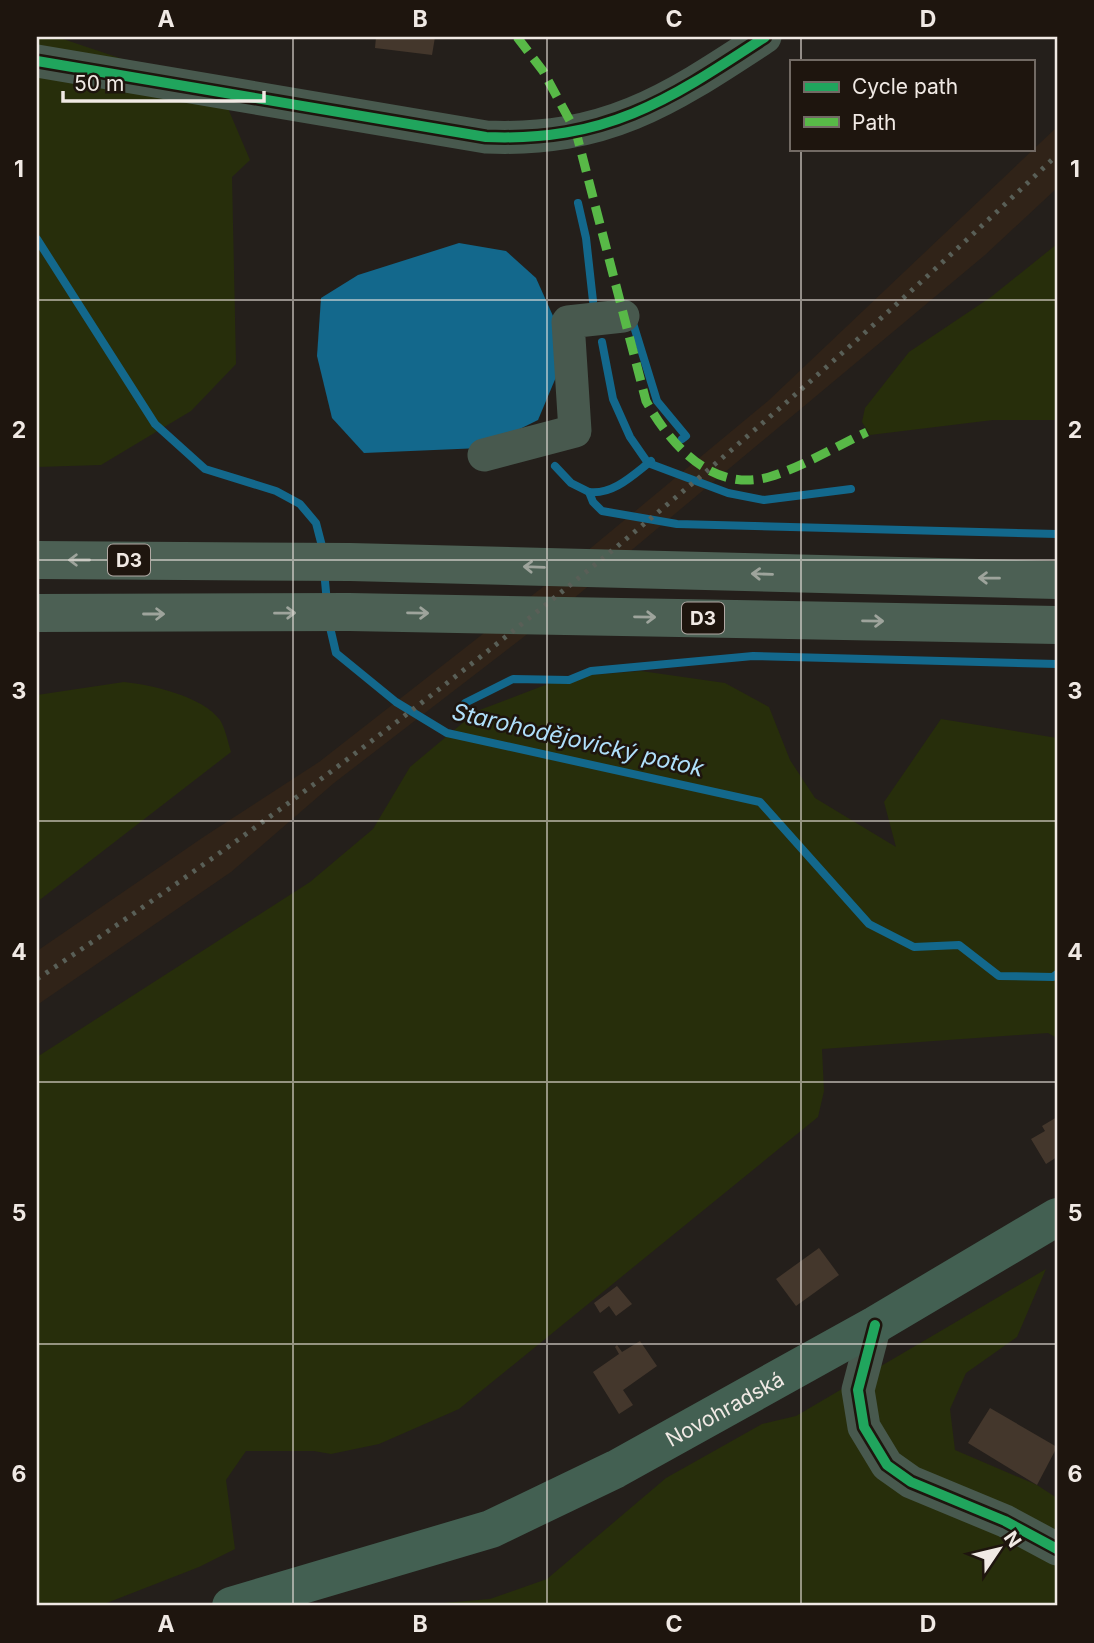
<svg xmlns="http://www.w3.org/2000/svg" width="1094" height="1643" viewBox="0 0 1094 1643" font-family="Inter,sans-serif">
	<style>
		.built { fill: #302318 }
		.green { fill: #272e0b }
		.water { fill: #13688c }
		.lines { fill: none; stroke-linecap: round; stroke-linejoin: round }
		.stream { stroke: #13688c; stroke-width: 8 }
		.building { fill: #44372c }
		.minor { stroke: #48594e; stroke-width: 33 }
		.major { stroke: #436052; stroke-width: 38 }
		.highway { stroke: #4c6054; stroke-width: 38 }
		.rail { stroke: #595f57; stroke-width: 5; stroke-dasharray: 3.5 7; stroke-linecap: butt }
		.quiet { stroke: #58b947; stroke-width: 9; stroke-dasharray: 18 9; stroke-linecap: butt }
		.cycleway-casing { stroke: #1e150e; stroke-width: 15 }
		.cycleway { stroke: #20a55d; stroke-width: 10 }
		.oneway { stroke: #9ea49c }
		.grid { fill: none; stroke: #f0e9e4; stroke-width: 2; stroke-opacity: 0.55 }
		.labels { text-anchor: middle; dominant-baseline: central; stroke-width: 5; stroke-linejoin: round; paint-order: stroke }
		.shield { fill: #1e150e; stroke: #b1a9a4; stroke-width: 2 }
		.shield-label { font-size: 19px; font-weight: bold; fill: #f0e9e4 }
		.street-label { font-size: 21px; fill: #f0e9e4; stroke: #1e150e }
		.water-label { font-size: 23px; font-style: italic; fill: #b0e0fb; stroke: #1e150e }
		.neatline { fill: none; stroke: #f0e9e4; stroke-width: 2.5 }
		.grid-label { font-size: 23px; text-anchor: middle; font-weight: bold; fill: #f0e9e4 }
	</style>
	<rect width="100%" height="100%" fill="#241f1b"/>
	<path class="built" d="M1057,127V188L985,255L573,599L334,783L231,872L37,1005V951L205,836L319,762L557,576L768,401Z"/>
	<g class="green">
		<path d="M37,37H57L221,92L250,160L232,177L236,364L191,411L101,465L37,467Z"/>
		<path d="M1057,244V420H993L870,435L862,422L865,408L909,352L991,297Z"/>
		<path d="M641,671L725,683L769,707L790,760L815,798L896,847L884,802L941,719L1057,738V1038L1048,1033L822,1049L824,1091L818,1117L459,1409L379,1444L331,1454L314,1451H246L226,1480L235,1549L199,1567L99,1606H37V1057L310,882L373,829L410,767L477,711L566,677Z"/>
		<path d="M124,682C152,685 202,696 220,720C225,728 228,742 231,752L37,902V695Z"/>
		<path d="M1046,1269L1017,1337L966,1373L950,1409L955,1450L1037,1485L1057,1498V1606H409L490,1599L547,1579L666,1478L762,1424L796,1416Z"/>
	</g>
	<path class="water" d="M459,243L506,251L536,278L553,316L559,370L538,420L481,448L364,453L332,418L317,356L321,298L358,275Z"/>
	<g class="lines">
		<g class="stream">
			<path d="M578,203L586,238L593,301"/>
			<path d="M37,239L155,424L205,469L276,491L300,504L316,523L323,550"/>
			<path d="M632,320L657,401L686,436L682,439"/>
			<path d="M602,342L613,399L630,437L648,463L728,493L764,500L851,489"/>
			<path d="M555,466L571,483L589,492L593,502L602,511L677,524L1057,534"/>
			<path d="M589,492C613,495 633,475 651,461"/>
			<path d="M324,570L327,603"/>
			<path d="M329,623L336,653L396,702L447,733L760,802L869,924L914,947L959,945L999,976L1053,977L1057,974"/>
			<path d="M465,703L513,679L569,680L591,671L753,656L1057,664"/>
		</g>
	</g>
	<g class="building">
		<path d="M376,37H435L432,55L375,48Z"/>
		<path d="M1057,1117V1157L1046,1164L1031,1139L1045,1131L1042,1126Z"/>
		<path d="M819,1248L839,1275L796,1306L776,1279Z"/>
		<path d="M617,1286L632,1304L616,1316L609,1306L600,1313L594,1303Z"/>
		<path d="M640,1341L657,1366L623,1390L633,1405L619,1414L593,1372L619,1354L615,1347L617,1345L622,1352Z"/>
		<path d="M990,1408L1057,1447L1037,1485L968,1443Z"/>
	</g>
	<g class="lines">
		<g class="minor">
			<path d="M37,61L486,137C607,142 669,100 765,37"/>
			<path d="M484,455L575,431L568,322L623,316"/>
			<path d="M875,1325L858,1390L864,1427L887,1465L911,1482L1005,1521L1057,1549"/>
		</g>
		<path class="major" id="s1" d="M231,1606L491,1529L616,1469L875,1325L1057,1217"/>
		<g class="highway">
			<path d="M37,560L350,562L1057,580"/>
			<path d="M37,613L349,612L1057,625"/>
		</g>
		<path class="rail" d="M37,979C401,737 741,456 1057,155"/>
		<path class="quiet" d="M517,37L543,71L576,132L646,401C670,444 712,493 769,477C802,467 835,447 867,432"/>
		<g class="cycleway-casing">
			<g id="cycleway">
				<path d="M37,61L486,137C607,142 669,100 765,37"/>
				<path d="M875,1325L858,1390L864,1427L887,1465L911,1482L1005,1521L1057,1549"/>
			</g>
		</g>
		<use href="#cycleway" class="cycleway"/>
	</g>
	<defs><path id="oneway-shaft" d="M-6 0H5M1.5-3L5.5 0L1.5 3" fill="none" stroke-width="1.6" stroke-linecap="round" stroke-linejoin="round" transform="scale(1.75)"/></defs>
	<g class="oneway">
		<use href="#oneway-shaft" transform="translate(79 560) rotate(-180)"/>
		<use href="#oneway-shaft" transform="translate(534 567) rotate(-178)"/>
		<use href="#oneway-shaft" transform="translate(762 574) rotate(-178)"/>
		<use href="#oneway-shaft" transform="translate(989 578) rotate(-179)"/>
		<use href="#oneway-shaft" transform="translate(285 613) rotate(-1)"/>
		<use href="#oneway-shaft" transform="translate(418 613) rotate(1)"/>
		<use href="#oneway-shaft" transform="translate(154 614)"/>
		<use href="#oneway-shaft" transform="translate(645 617) rotate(1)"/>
		<use href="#oneway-shaft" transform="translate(873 621) rotate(1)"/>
	</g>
	<path class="grid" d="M293,37V1606M547,37V1606M801,37V61M801,149V1606M37,300H1057M37,560H1057M37,821H1057M37,1082H1057M37,1344H1057"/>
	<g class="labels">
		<g class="shield">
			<rect x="108" y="544.5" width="42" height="31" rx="5"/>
			<rect x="682" y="602.5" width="42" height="31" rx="5"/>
		</g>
		<g class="shield-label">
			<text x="129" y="560">D3</text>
			<text x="703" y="618">D3</text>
		</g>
		<g class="street-label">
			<text stroke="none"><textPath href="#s1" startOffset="534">Novohradská</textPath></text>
		</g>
		<g class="water-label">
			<text transform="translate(578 740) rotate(13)">Starohodějovický potok</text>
		</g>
	</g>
	<rect width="1094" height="1643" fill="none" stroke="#1e150e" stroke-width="77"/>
	<rect x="790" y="60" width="245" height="91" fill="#1e150e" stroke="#726a64" stroke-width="2"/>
	<rect x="804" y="82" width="35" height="10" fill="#20a55d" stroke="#726a64" stroke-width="2"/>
	<text x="852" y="94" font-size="21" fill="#f0e9e4">Cycle path</text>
	<rect x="804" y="117" width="35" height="10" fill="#58b947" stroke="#726a64" stroke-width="2"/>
	<text x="852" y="130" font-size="21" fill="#f0e9e4">Path</text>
	<g transform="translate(999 1549) rotate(55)" stroke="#1e150e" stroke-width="5" paint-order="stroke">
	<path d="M0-5L12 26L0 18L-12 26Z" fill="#f0e9e4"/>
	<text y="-10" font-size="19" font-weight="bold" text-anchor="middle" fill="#f0e9e4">N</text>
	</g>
	<path d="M63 91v10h201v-10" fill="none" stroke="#f0e9e4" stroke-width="3.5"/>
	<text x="74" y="91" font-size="21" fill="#f0e9e4" stroke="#1e150e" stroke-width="5" paint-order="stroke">50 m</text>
	<rect x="38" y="38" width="1018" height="1566" class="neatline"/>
	<g class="grid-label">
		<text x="166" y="27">A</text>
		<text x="420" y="27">B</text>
		<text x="674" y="27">C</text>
		<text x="928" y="27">D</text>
		<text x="19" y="177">1</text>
		<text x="1075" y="177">1</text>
		<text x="19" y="438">2</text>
		<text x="1075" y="438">2</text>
		<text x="19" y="699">3</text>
		<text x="1075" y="699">3</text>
		<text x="19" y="960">4</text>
		<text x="1075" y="960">4</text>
		<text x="19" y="1221">5</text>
		<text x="1075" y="1221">5</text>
		<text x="19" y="1482">6</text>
		<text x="1075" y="1482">6</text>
		<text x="166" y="1632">A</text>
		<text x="420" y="1632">B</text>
		<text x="674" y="1632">C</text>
		<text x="928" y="1632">D</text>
	</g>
</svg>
